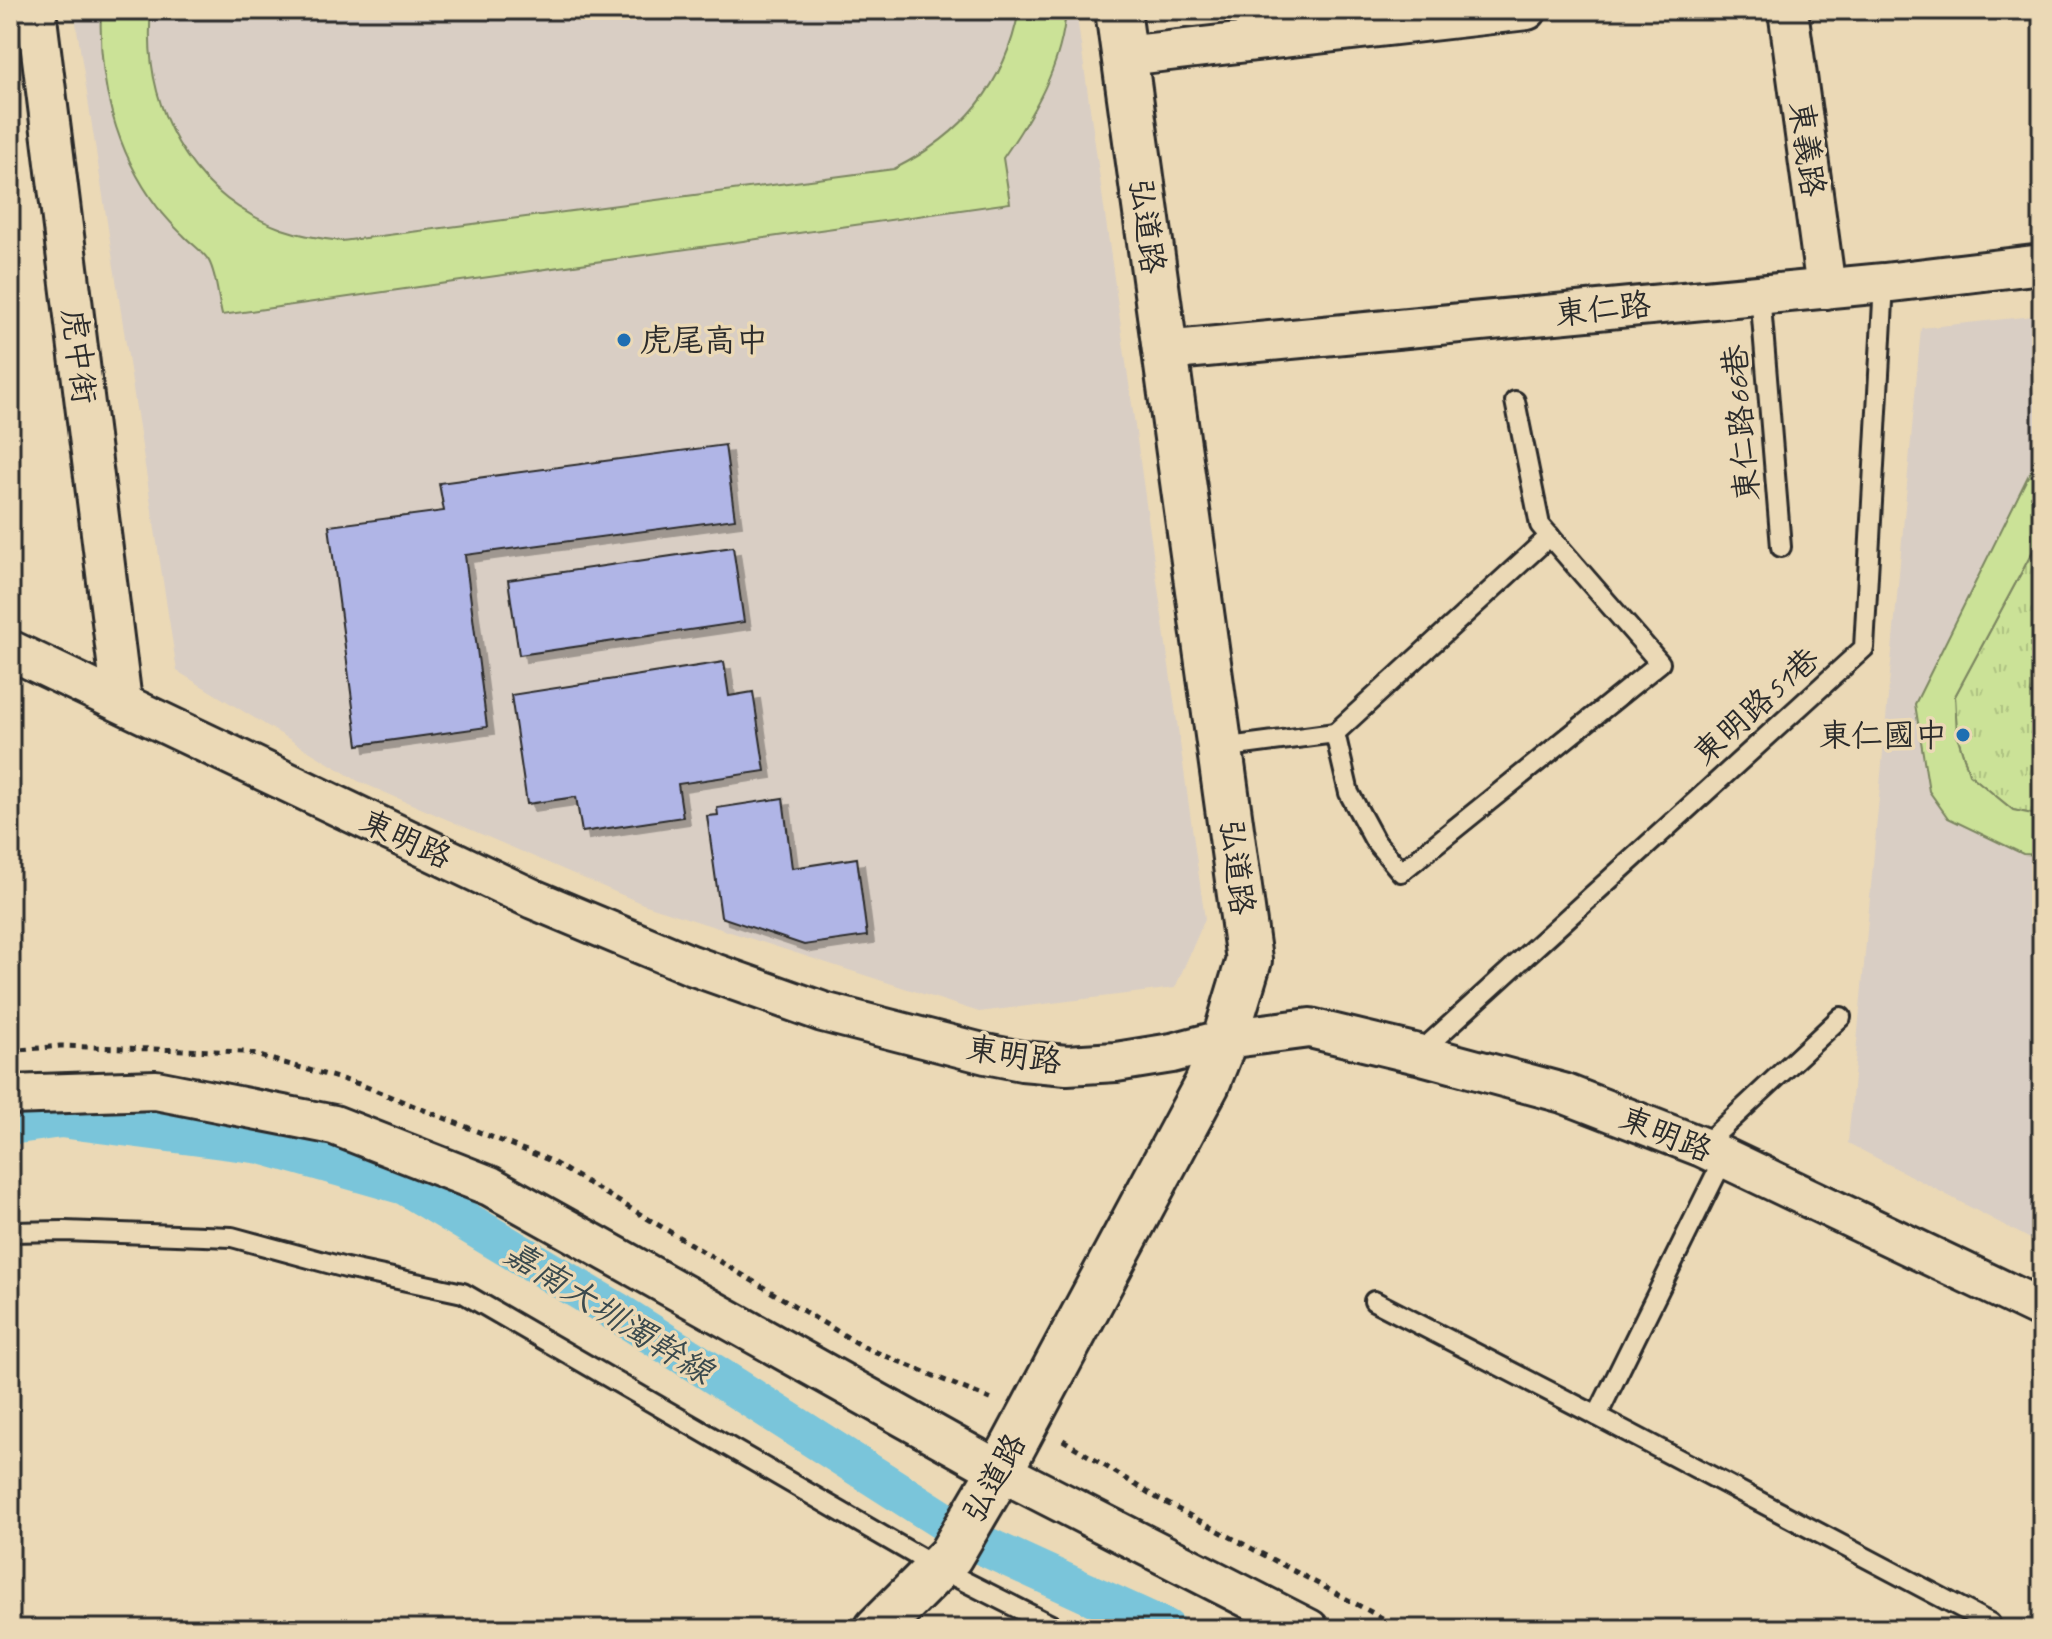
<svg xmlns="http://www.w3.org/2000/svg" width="2052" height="1639" viewBox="0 0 2052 1639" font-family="Caveat,'LXGW WenKai TC',sans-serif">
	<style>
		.built { fill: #d9cec4 }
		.grass { fill: url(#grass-tufts); stroke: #7b8661; stroke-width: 2 }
		.garden { fill: #cbe297; stroke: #7b8661; stroke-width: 2 }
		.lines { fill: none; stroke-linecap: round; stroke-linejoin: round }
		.canal { stroke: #7ac5da; stroke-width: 40 }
		.building { fill: #b0b5e6; stroke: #2b2b2b; stroke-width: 2; filter: url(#shadow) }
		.service-casing { stroke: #2b2b2b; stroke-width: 24 }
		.minor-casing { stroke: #2b2b2b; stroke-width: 44 }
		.tertiary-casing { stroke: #2b2b2b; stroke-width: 50 }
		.path { stroke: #2b2b2b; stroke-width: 5; stroke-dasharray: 6 6; stroke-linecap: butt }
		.service { stroke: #ebd9b6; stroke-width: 18 }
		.minor { stroke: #ebd9b6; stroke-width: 38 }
		.tertiary { stroke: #ebd9b6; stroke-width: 44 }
		.poi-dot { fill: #1f6fb2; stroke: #ebd9b6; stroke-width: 3 }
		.labels { text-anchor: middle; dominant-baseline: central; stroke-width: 7; stroke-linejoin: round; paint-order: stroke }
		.street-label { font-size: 32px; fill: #2b2b2b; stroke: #ebd9b6 }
		.poi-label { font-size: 32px; fill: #2b2b2b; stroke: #ebd9b6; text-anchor: start }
		.water-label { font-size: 34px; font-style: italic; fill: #3b4a4e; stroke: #ebd9b6 }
	</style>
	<defs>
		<pattern id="grass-tufts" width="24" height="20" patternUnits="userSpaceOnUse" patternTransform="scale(2)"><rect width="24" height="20" fill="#cbe297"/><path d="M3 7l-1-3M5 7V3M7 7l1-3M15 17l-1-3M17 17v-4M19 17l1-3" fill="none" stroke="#aec282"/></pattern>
		<filter id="shadow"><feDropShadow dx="7" dy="7" stdDeviation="0" flood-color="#0004"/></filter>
	</defs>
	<rect width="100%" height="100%" fill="#ebd9b6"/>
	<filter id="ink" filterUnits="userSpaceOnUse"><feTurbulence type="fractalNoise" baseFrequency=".0125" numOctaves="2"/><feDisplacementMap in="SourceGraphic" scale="16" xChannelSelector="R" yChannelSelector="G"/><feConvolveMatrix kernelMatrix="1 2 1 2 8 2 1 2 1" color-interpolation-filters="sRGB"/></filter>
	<g filter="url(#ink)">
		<g class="built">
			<path d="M74,10H1076L1205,919L1175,988L979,1012L643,904L358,781L177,671Z"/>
			<path d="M2042,315V1245L1848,1143L1921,328Z"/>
		</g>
		<path class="grass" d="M2042,534V816L2013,810L1969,774L1957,735L1955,696Z"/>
		<g class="garden">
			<path d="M101,10H151C142,106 189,195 282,229C302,236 322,239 342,241L894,169C962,135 1005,86 1019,10H1066C1062,66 1034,113 1003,158L1010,203L222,315C218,299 217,276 209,261C204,252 190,243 183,235C174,227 166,217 158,208C115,151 98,81 101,10Z"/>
			<path d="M2042,448V534L1955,696L1957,735L1969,774L2013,810L2042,816V855L2023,854L1948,818L1929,791L1915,704Z"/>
		</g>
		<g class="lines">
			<path class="canal" d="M10,1125L61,1118L261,1144L405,1185L620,1314L980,1544L1166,1629"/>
		</g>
		<g class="building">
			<path d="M725,445L735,519L465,555L487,727L358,745L329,526L444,511L439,483Z"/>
			<path d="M733,547L744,622L519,655L508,580Z"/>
			<path d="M724,662L729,696L753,692L765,771L678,784L683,817L582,832L576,797L527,804L511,695Z"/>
			<path d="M783,798L792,868L857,858L867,936L804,945L721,917L707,816L718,815L717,808Z"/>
		</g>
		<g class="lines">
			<g class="service-casing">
				<g id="service">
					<path d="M1760,293L1781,547"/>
					<path d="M1335,733L1550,536"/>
					<path d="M1221,748L1335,733L1349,793L1375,841L1401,872L1660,663L1540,525L1515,401"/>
					<path d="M1418,1054L1864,648L1884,283"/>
					<path d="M1702,1147L1841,1017"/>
					<path d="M10,1232L64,1231L232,1237L346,1268L463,1293L938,1568L1059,1629"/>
					<path d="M1374,1301L1597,1416L1724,1158"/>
					<path d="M1597,1416L1990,1623"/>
				</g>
			</g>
			<g class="minor-casing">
				<g id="minor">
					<path d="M36,10L122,702"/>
					<path d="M1788,10L1826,289"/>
					<path d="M1125,56L1527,10"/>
					<path d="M1164,351L1884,283L2042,264"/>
					<path d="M10,650L533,899L691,965L823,1012L986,1054L1022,1061L1067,1065L1116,1062L1172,1053L1225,1039L1310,1028L1418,1054L1563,1093L1702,1147L2042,1309"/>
					<path d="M10,1095L156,1090L334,1125L490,1186L1000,1471L1309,1629"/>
				</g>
			</g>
			<g class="tertiary-casing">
				<path id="tertiary" d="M877,1629L950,1556L1000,1471L1207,1084L1225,1039L1249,960L1118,10"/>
			</g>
			<g class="path">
				<path d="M10,1051L60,1046L245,1052L359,1084L549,1160L864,1347L992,1400"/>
				<path d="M1063,1440L1157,1498L1403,1629"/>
			</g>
			<use href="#service" class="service"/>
			<use href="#minor" class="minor"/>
			<use href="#tertiary" class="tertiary"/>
		</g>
	</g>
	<g class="poi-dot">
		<circle cx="624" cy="340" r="8"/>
		<circle cx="1963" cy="735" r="8"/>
	</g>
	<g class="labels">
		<g class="street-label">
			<text transform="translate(1807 149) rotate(82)">東義路</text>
			<text transform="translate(1147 226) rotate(82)">弘道路</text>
			<text transform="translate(1603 309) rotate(-6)">東仁路</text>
			<text transform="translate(79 356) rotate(83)">虎中街</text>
			<text transform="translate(1741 423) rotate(-95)">東仁路66巷</text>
			<text transform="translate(1756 706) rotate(-42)">東明路51巷</text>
			<text transform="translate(406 839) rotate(25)">東明路</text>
			<text transform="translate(1237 867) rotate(83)">弘道路</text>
			<text transform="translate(1014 1055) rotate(9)">東明路</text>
			<text transform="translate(1666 1134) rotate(22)">東明路</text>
			<text transform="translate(994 1478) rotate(-61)">弘道路</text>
		</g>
		<g class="poi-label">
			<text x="640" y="340">虎尾高中</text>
			<text x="1947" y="735" text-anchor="end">東仁國中</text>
		</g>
		<g class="water-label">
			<text transform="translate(609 1312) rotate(32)">嘉南大圳濁幹線</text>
		</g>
	</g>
	<rect width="2052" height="1639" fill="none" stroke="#ebd9b6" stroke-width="40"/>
	<rect x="20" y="20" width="2012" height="1599" fill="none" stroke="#2b2b2b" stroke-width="3" filter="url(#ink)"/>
</svg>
